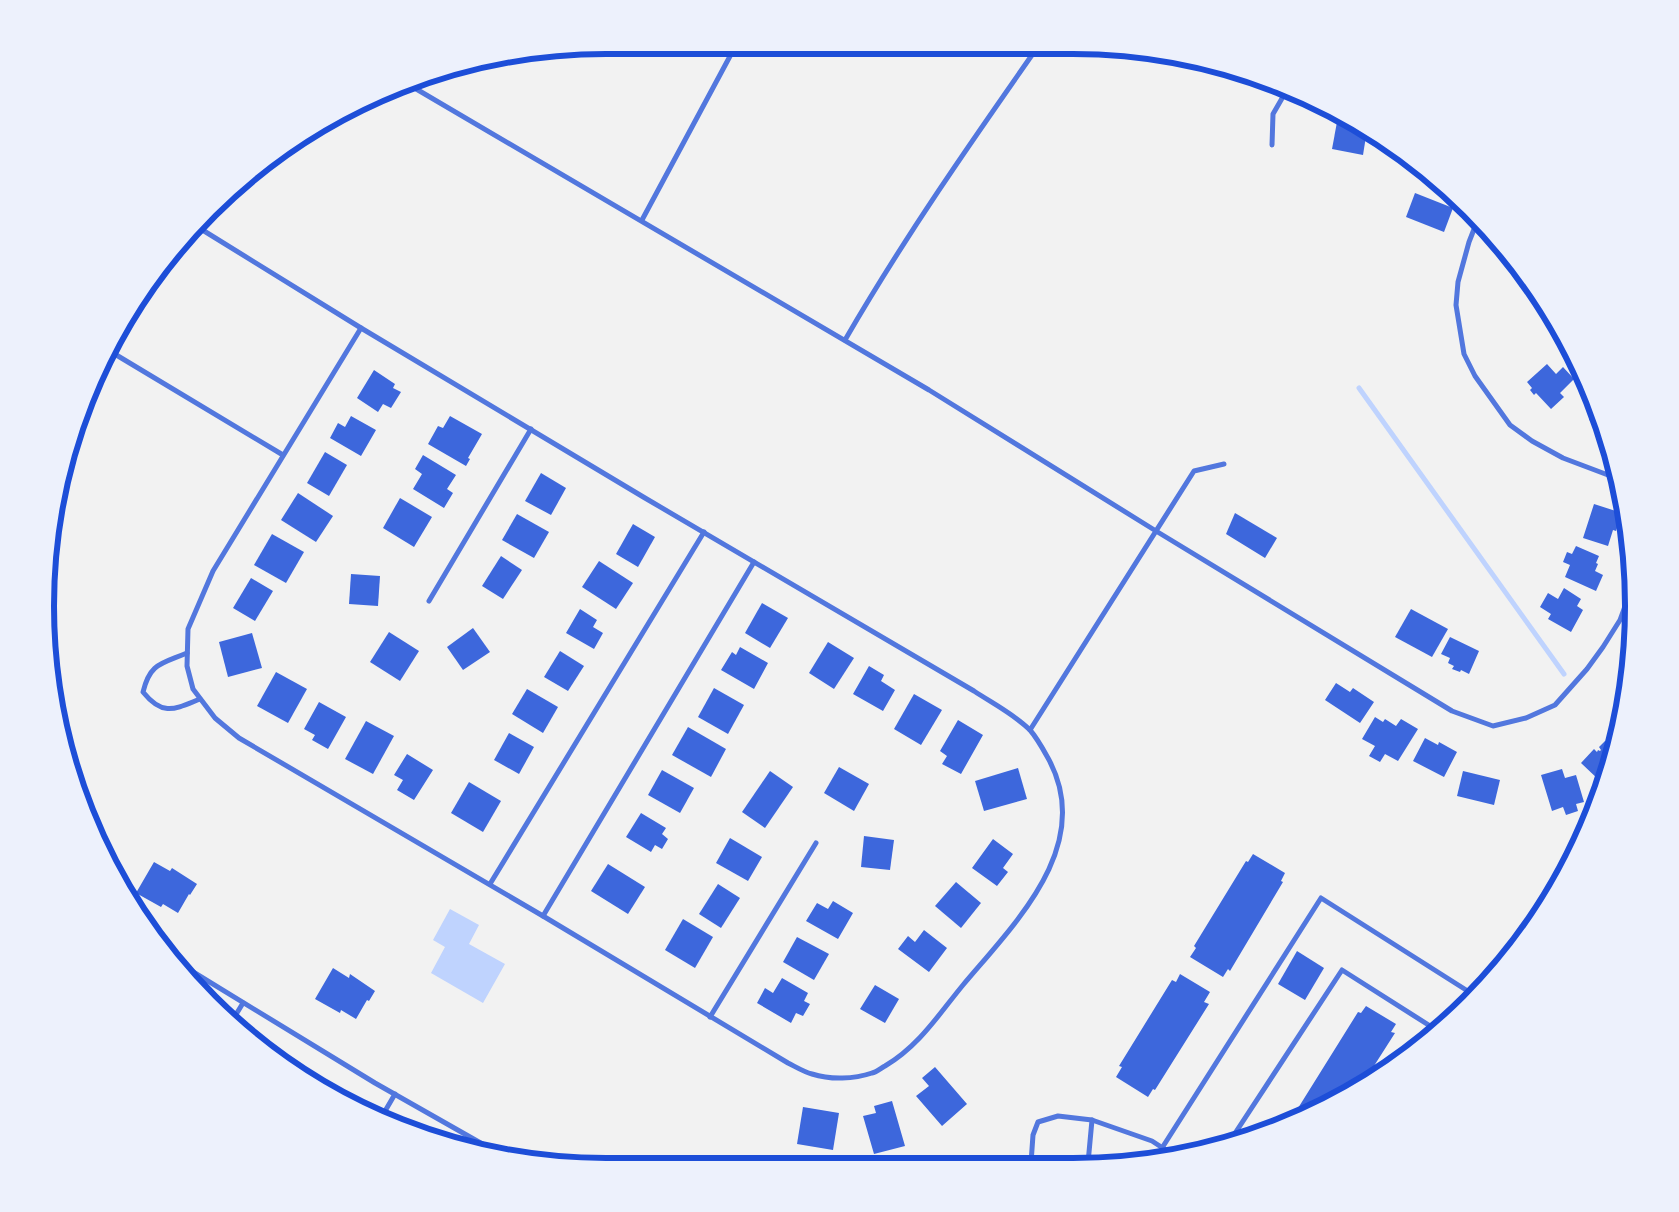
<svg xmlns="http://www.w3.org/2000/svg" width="1679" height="1212" viewBox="0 0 1679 1212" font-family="'Varela Round',sans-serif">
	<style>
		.water { fill: #bfd3fe }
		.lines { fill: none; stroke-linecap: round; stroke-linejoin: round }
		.stream { stroke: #bfd3fe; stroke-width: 5 }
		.building { fill: #3d67dc }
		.minor { stroke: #5277de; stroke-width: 5 }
		.rim { fill: none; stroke: #1d4ed8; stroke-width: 6 }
	</style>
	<rect width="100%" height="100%" fill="#f2f2f2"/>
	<path class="water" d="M450,909L479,925L469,944L505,964L483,1003L431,973L445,947L433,940Z"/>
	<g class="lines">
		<path class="stream" d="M1359,388L1564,674"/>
	</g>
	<g class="building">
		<path d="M1337,122L1362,126L1367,130L1363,155L1332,149Z"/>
		<path d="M1415,193L1453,208L1444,232L1406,217Z"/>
		<path d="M1547,364L1556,374L1563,367L1574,379L1560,393L1564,397L1551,409L1536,393L1534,395L1530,390L1532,388L1527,382Z"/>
		<path d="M374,370L395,384L393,388L401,392L391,408L383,404L378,412L357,398Z"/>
		<path d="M1596,407L1604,426L1589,420Z"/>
		<path d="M351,416L376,430L361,456L330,438L338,423L345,427Z"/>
		<path d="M450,416L482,434L468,458L470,459L466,466L428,444L438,426L443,428Z"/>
		<path d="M325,452L347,465L329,496L307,483Z"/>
		<path d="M423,455L456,475L447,489L453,493L444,508L413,489L422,474L415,469Z"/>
		<path d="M541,473L566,488L551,515L525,501Z"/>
		<path d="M298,493L333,516L316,542L281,520Z"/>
		<path d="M400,498L432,517L414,547L383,528Z"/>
		<path d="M1594,504L1622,513L1616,531L1613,530L1608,546L1583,538Z"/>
		<path d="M1235,513L1277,538L1265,558L1226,534Z"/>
		<path d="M517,514L549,532L534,558L502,540Z"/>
		<path d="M633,524L655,537L638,567L616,554Z"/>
		<path d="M272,534L304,552L286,583L254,565Z"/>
		<path d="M1576,546L1599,556L1596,563L1598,564L1595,571L1603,575L1596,591L1565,577L1570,565L1563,562L1567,552L1572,554Z"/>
		<path d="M501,556L522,570L503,599L482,586Z"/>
		<path d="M599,561L633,583L616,609L582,587Z"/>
		<path d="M351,574L380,576L378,606L349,604Z"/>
		<path d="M251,578L273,591L255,621L233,608Z"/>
		<path d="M1564,588L1581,599L1577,606L1583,610L1571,632L1548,619L1551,614L1540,607L1548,593L1558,599Z"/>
		<path d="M762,603L788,618L770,648L745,633Z"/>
		<path d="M580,609L597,620L593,627L603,633L594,649L566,633Z"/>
		<path d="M1411,609L1448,629L1432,657L1395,637Z"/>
		<path d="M473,628L490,652L463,670L447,647Z"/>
		<path d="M389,632L419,651L400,681L370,662Z"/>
		<path d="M252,633L262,668L228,677L219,642Z"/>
		<path d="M1450,637L1479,651L1469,674L1461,670L1460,672L1452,669L1454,666L1448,663L1450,658L1441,654Z"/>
		<path d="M828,642L854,658L834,689L809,673Z"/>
		<path d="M740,647L768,663L754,689L721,670L732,652L736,655Z"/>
		<path d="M560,651L584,666L568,691L544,677Z"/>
		<path d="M869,666L884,675L881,681L895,690L883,711L853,694Z"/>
		<path d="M276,672L307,689L288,723L257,706Z"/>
		<path d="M1336,683L1350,692L1353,688L1374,702L1360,723L1325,700Z"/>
		<path d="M714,688L744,705L728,734L698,717Z"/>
		<path d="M527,689L558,707L543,733L512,714Z"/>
		<path d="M914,694L942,710L921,745L894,729Z"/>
		<path d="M1623,699L1620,723L1612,718Z"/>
		<path d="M319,702L346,717L328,749L312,740L315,735L304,729Z"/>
		<path d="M1375,717L1383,722L1385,719L1396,726L1401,719L1418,729L1398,761L1385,754L1380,762L1369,756L1375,746L1362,739Z"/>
		<path d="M958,720L983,735L961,774L942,764L947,756L940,751Z"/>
		<path d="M366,721L394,736L373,774L345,759Z"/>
		<path d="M688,727L726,749L711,777L672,755Z"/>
		<path d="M509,733L534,747L519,774L494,760Z"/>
		<path d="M1425,738L1438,745L1439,742L1457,752L1444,777L1413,761Z"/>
		<path d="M1605,741L1610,745L1612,743L1616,747L1606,775L1600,781L1581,763L1594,749L1597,752L1598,750L1600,751L1601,750L1599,747Z"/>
		<path d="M407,754L433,770L414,800L397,790L403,780L394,775Z"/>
		<path d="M839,767L869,784L854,811L824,793Z"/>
		<path d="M1018,768L1027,799L984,811L975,781Z"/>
		<path d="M1562,769L1565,778L1576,775L1584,802L1576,804L1578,811L1566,815L1563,807L1552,811L1541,775Z"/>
		<path d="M662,770L694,788L680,813L648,795Z"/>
		<path d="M770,771L793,787L765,828L742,812Z"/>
		<path d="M1463,771L1500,780L1494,805L1457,796Z"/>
		<path d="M469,782L501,801L483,832L451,813Z"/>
		<path d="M641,813L666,828L662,834L668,839L662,849L655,845L651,852L626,837Z"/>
		<path d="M864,836L894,840L890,870L861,867Z"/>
		<path d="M730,838L762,857L748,881L716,863Z"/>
		<path d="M993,839L1013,854L1003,868L1008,872L997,886L972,868Z"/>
		<path d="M1253,854L1285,873L1281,881L1283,882L1230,971L1228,969L1223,977L1190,957L1196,948L1194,946L1246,861L1248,862Z"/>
		<path d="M154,862L170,871L172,868L197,884L190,895L189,894L178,913L163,904L161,907L136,893Z"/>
		<path d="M608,864L645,887L628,914L591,891Z"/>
		<path d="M956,882L981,903L961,928L935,906Z"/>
		<path d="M718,884L740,898L721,928L699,914Z"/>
		<path d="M833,901L853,913L838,939L806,921L817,903L828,909Z"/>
		<path d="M683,919L713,937L695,968L665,950Z"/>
		<path d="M924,930L947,948L929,972L898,949L908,936L915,942Z"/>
		<path d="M797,937L829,954L814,980L783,962Z"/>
		<path d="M1297,951L1324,968L1305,1000L1278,984Z"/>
		<path d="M333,968L349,978L350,974L375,991L369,1001L367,1000L356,1019L341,1010L340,1013L315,999Z"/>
		<path d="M1180,974L1210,992L1204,1002L1209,1004L1155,1090L1153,1089L1148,1097L1116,1077L1122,1067L1119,1066L1172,980L1176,982Z"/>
		<path d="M782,978L808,993L804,1001L810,1004L803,1016L796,1013L791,1023L757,1003L765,988L773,993Z"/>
		<path d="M875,985L899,999L885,1023L860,1009Z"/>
		<path d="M1366,1006L1396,1024L1391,1032L1395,1033L1365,1080L1321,1109L1290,1121L1358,1012L1361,1013Z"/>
		<path d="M935,1067L967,1104L942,1126L916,1096L929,1086L922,1078Z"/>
		<path d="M892,1101L905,1146L874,1154L863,1116L876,1113L874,1106Z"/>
		<path d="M803,1107L839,1113L833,1150L797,1144Z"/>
	</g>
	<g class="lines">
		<g class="minor">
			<path d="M406,83L929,390L1156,531L1452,711L1493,726L1526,718L1555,705L1587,669L1603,647L1620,620L1631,590"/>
			<path d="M1272,145L1273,114L1288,88"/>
			<path d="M1478,219L1469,242L1458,282L1456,305L1464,354L1475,376L1510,425L1532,441L1563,458L1616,478"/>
			<path d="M642,220L736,45"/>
			<path d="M196,226L361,328"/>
			<path d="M361,328L645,498L974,691C992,703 1014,714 1030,730C1037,738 1043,749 1048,758C1096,845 1015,923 963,985C939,1014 919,1046 885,1066C881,1068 877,1072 872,1073C854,1079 831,1080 812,1074C804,1072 796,1067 788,1063L543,916L239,738L215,718L193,689L187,666L188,629L213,571Z"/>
			<path d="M845,340C904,238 971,142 1039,45"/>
			<path d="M108,350L283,455"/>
			<path d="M429,601L531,429"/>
			<path d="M187,653C161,664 150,663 143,692C163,717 175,709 200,699"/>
			<path d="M1030,730L1194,471L1224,464"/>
			<path d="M490,884L704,532"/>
			<path d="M543,916L754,562"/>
			<path d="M172,959L375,1083L500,1154"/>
			<path d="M710,1017L816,843"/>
			<path d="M232,1021L243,1003"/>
			<path d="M381,1118L395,1094"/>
			<path d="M1228,1144L1342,970L1438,1031"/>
			<path d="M1162,1148L1321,898L1474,995"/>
			<path d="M1031,1163L1033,1135L1038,1122L1058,1116L1092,1120L1152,1141L1175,1156"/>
			<path d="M1088,1163L1092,1120"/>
		</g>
	</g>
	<path d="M0 0H1679V1212H0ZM606 54H1073A552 552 0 0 1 1625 606V606A552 552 0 0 1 1073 1158H606A552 552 0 0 1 54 606V606A552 552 0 0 1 606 54Z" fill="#edf1fc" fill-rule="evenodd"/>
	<path class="rim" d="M606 54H1073A552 552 0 0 1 1625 606V606A552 552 0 0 1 1073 1158H606A552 552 0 0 1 54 606V606A552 552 0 0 1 606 54Z"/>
</svg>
